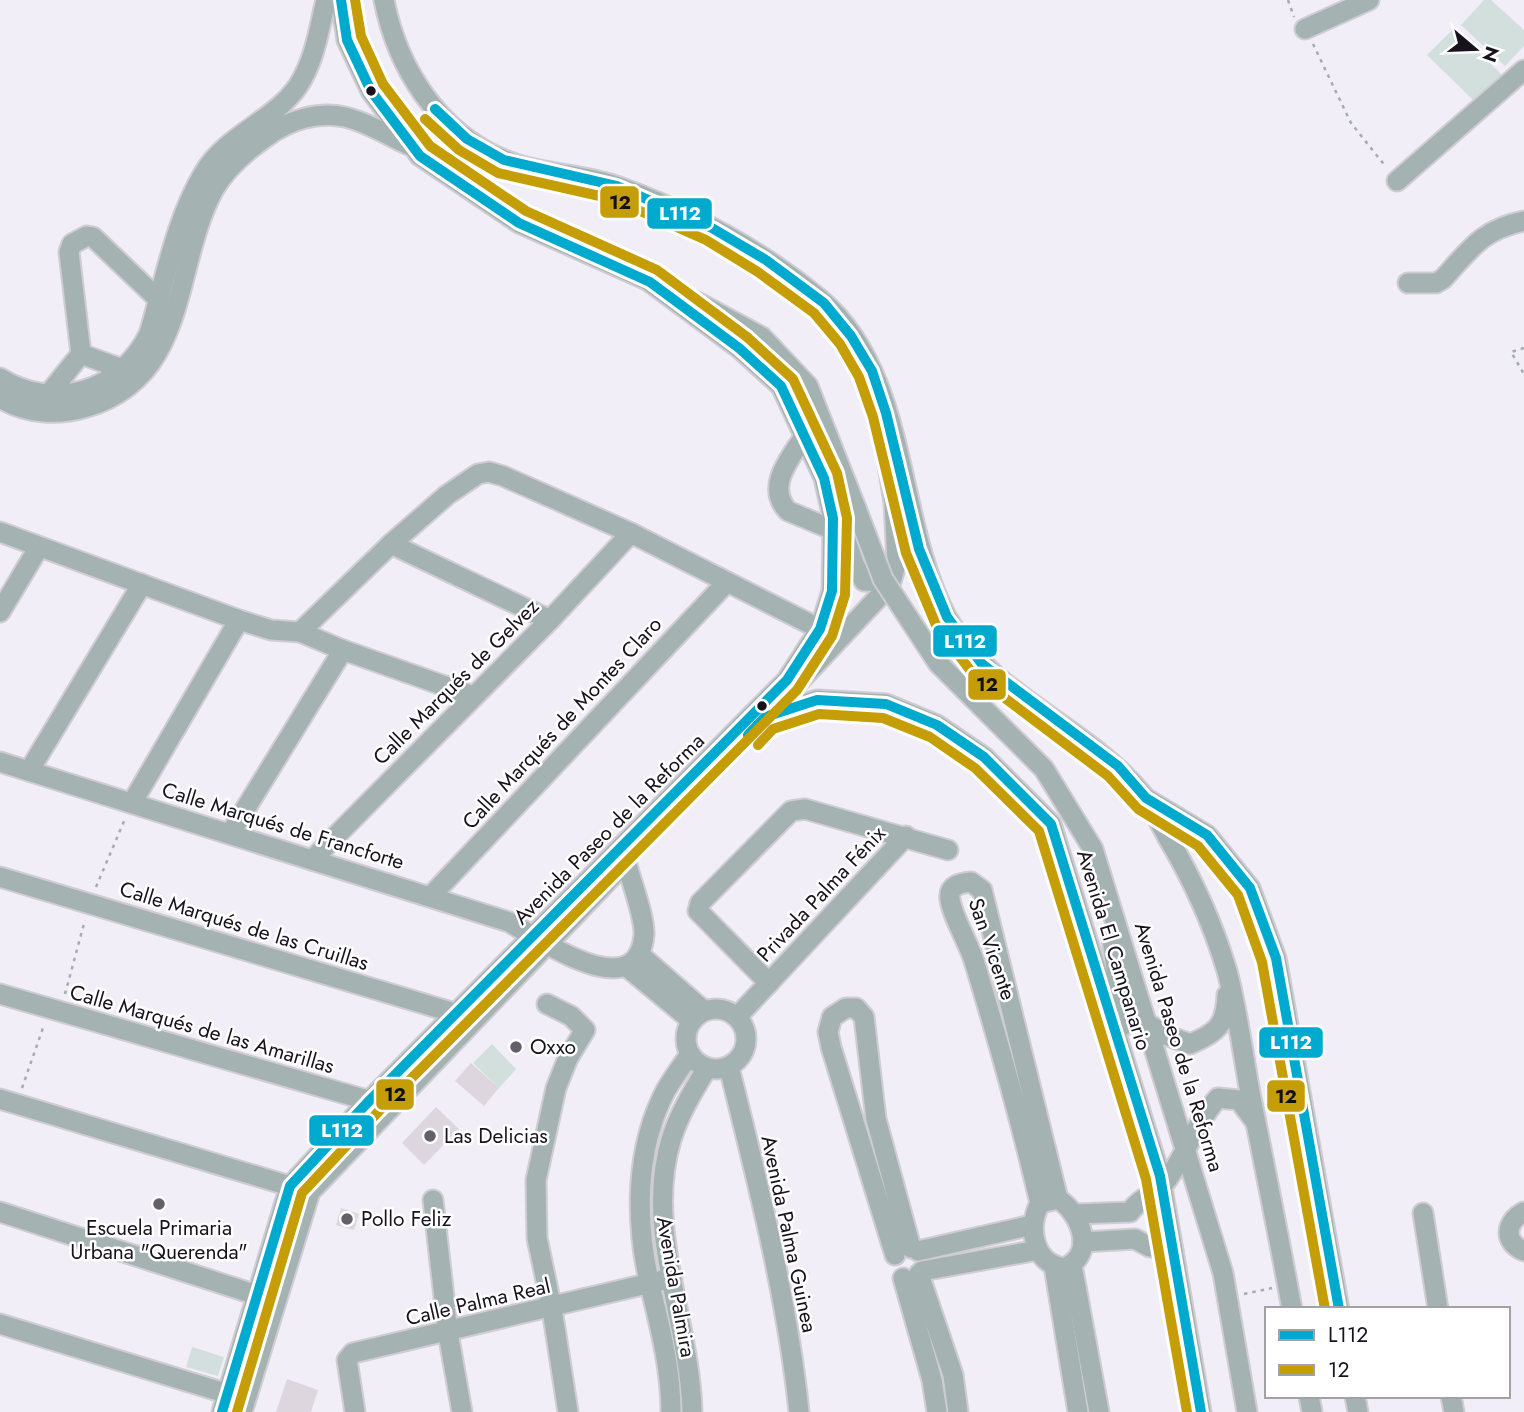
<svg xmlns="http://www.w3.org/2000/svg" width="1524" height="1412" viewBox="0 0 1524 1412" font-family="Jost,sans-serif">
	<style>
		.green { fill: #d2dfdc }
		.building { fill: #ded6df }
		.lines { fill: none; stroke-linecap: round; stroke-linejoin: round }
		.minor-casing { stroke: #cfccd3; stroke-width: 23 }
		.path { stroke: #a5adb0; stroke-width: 2.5; stroke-dasharray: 3.5 5; stroke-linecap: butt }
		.minor { stroke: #a4b2b2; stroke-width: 19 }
		.minor-bridge-casing { stroke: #cfccd3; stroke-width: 23; stroke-linecap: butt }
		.minor-bridge { stroke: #a4b2b2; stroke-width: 19 }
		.bus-1-casing { stroke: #fff; stroke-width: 16 }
		.bus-2-casing { stroke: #fff; stroke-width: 16 }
		.bus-1 { stroke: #00a9ce; stroke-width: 10 }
		.bus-2 { stroke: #c59e07; stroke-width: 10 }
		.bus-dot { fill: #17131d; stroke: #fff; stroke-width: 2.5 }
		.poi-dot { fill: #636069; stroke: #fff; stroke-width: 2.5 }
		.labels { text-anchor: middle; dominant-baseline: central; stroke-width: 5; stroke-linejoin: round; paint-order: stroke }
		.street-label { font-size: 21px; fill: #17131d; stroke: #fff }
		.poi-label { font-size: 21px; fill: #17131d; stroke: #fff; text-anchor: start }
		.line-badge { stroke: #fff; stroke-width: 2.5 }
		.badge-label { font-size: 19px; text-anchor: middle; font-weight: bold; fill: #fff }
		.pale-badge-label { font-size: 19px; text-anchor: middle; font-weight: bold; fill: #111 }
	</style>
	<rect width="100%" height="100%" fill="#f1eef7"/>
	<g class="green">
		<path d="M1484,0H1491L1524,30V46L1505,66L1461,25Z"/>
		<path d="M1454,28L1502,75L1475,102L1427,55Z"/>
		<path d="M492,1044L516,1069L499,1088L473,1063Z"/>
		<path d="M192,1347L224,1357L218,1376L186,1367Z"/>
	</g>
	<g class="building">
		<path d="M471,1063L499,1088L484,1106L455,1081Z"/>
		<path d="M436,1107L459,1129L424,1165L402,1143Z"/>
		<path d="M341,1208L359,1214L354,1230L336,1225Z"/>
		<path d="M287,1379L318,1390L311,1412H276Z"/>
	</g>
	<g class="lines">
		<g class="minor-casing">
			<g id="minor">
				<path d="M341,0L347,40L371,91L420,156L519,223L701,304L762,337L808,386L856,508"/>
				<path d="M384,0C397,67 437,131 502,159C538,175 582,173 619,187C691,213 762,251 821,300C909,375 895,519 946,616C989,695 1086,726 1142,794C1152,807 1160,823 1168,838C1193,880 1213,924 1227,971C1238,1012 1243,1056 1251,1098C1265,1168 1279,1238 1292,1309"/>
				<path d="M1305,29L1369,0"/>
				<path d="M1397,181L1524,70"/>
				<path d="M1408,283H1436L1443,279C1470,249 1483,229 1524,221"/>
				<path d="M81,354L69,252L72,244L87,236L93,237L159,300"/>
				<path d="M0,378C54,412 121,391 149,334C165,281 175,221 204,173C226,135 274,121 298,86C315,60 319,29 326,0"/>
				<path d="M47,396L81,354L122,369"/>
				<path d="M0,398C26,414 58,416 87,407C190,376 172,266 214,189C227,167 246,151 266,137C289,120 317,111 345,117C367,122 389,136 409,145"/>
				<path d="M804,437C790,458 765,487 788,511L833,530"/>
				<path d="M837,511L854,564L864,581L884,582L892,569"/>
				<path d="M0,532L239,620L271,630L300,632L343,650L473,696"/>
				<path d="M391,544L550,620"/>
				<path d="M0,612L39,547"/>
				<path d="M300,632L391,544L447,495L478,474L489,472L503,476L631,533L820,629"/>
				<path d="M938,663L1044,769L1093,849L1223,1273L1247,1412"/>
				<path d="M793,688L890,585L897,561L894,502L888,465"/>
				<path d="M765,717L817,700L886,704L937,725L984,757L1051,824L1160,1176L1201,1412"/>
				<path d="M0,762L509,922C541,940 637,1008 644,935C645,917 631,881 626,862"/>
				<path d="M29,771L142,584"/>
				<path d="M1147,799L1207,835L1250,888L1276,958L1339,1309"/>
				<path d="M132,803L239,620"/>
				<path d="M230,834L343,650"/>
				<path d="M312,860L550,620L631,533"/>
				<path d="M0,877L468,1017"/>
				<path d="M431,896L727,582"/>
				<path d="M1112,938L1123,1026"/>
				<path d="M639,954L704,1011"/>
				<path d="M627,967L692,1021"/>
				<path d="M769,983L698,911L700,903L791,811L805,809L948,850"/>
				<path d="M0,994L377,1103"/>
				<path d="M547,1004L571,1016L585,1030L568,1058L556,1088L536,1180L537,1238L552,1309L568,1412"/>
				<circle cx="716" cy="1039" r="30"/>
				<path d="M737,1017L906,836"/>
				<path d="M1148,1024L1166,1035L1190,1044C1217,1033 1226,1025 1227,995"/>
				<path d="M729,1067C757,1180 787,1296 799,1412"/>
				<path d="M0,1099L303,1190"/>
				<path d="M1058,1199C1081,1213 1097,1255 1064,1268C1033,1263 1027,1228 1040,1203Z"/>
				<path d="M433,1200L448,1333L462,1412"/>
				<path d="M1040,1203C1021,1122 999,1043 975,964C970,945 952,917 950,899C948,885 961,883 971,882L982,890L1058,1199"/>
				<path d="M0,1212L269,1299"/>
				<path d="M1524,1212C1505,1222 1503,1242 1524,1251"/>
				<path d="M1423,1213L1438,1309"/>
				<path d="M1077,1214L1130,1212C1142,1195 1154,1196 1163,1185C1185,1159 1194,1124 1218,1098L1239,1100L1254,1120"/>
				<path d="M1083,1242L1135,1239L1150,1247L1173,1251"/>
				<path d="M918,1251L1032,1225"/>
				<path d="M895,1255L831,1047L828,1032L832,1017L846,1008H856L864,1017L876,1119L911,1248"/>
				<path d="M1072,1265L1099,1412"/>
				<path d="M1054,1266L1078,1412"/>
				<path d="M922,1271L1038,1250"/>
				<path d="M919,1274L953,1375L958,1412"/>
				<path d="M903,1278L932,1380L937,1412"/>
				<path d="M0,1324L238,1397"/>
				<path d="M1309,1396L1312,1412"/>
				<path d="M1355,1396L1358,1412"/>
				<path d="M1451,1396L1454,1412"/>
				<path d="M222,1412L290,1186L369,1101L787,680L820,629L832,591L833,518L824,478L781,386L739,348L650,282"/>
				<path d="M242,1412L310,1192L619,869"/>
				<path d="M355,1412L347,1360L353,1353L672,1278"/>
				<path d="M671,1412C671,1368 660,1327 650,1285C635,1222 635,1149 666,1090C673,1078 682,1066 690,1054"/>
				<path d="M692,1412C690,1322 644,1229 671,1140C679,1114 693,1091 707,1068"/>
			</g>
		</g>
		<g class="path">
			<path d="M1288,0L1294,17"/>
			<path d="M1313,44L1351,123L1386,167"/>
			<path d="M1524,348L1511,352L1524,374"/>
			<path d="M96,887L125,819"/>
			<path d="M65,994L85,920"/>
			<path d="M22,1088L44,1025"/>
			<path d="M1244,1294L1272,1288"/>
		</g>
		<use href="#minor" class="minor"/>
		<g class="minor-bridge-casing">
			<path id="minor-bridge" d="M856,508L883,579L938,663"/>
		</g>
		<use href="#minor-bridge" class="minor-bridge"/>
		<g class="bus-1-casing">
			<g id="bus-1">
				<path d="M435,109L467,139L504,160L617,186L712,228L766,260L824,303L851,336L872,371L886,413L919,549L947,617L982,664L1118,766L1146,798L1207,835L1250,888L1276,958L1339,1309"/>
				<path d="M748,735L765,717L817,700L886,704L937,725L984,757L1051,824L1160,1176L1201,1412"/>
				<path d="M222,1412L290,1186L369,1101L787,680L820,629L832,591L833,518L824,478L781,386L739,348L650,282L519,223L420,156L371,91L347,40L341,0"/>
			</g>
		</g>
		<g class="bus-2-casing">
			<g id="bus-2">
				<path d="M425,119L459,150L498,173L613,199L706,240L758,272L814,313L840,344L859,377L873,417L906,553L936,625L973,674L1108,776L1138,809L1198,846L1238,895L1262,962L1325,1309"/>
				<path d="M758,745L773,729L819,714L883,718L930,737L975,768L1039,831L1146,1179L1187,1412"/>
				<path d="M237,1412L302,1193L379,1111L797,690L832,636L845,595L847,518L837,473L793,379L747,337L657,270L526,211L430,146L383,84L361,36L355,0"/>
			</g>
		</g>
		<use href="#bus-1" class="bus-1"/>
		<use href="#bus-2" class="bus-2"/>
	</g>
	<g class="bus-dot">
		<circle cx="371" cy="91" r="6"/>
		<circle cx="762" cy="706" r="6"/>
	</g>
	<g class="poi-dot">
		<circle cx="516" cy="1047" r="7"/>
		<circle cx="430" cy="1136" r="7"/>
		<circle cx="159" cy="1204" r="7"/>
		<circle cx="347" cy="1219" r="7"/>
	</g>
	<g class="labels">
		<g class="street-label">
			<text transform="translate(456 682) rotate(-45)">Calle Marqués de Gelvez</text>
			<text transform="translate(562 723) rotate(-47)">Calle Marqués de Montes Claro</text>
			<text transform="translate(283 826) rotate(17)">Calle Marqués de Francforte</text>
			<text transform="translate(609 829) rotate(-45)">Avenida Paseo de la Reforma</text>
			<text transform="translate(821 894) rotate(-47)">Privada Palma Fénix</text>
			<text transform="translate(244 926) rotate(17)">Calle Marqués de las Cruillas</text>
			<text transform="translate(992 949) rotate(71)">San Vicente</text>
			<text transform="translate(1114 950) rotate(73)">Avenida El Campanario</text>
			<text transform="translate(202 1029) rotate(16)">Calle Marqués de las Amarillas</text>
			<text transform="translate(1179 1047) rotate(73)">Avenida Paseo de la Reforma</text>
			<text transform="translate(789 1234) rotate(78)">Avenida Palma Guinea</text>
			<text transform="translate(676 1287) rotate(80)">Avenida Palmira</text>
			<text transform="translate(478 1302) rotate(-13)">Calle Palma Real</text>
		</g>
		<g class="poi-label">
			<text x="530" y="1047">Oxxo</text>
			<text x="444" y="1136">Las Delicias</text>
			<text x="361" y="1219">Pollo Feliz</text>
			<text x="159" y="1228" text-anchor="middle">Escuela Primaria<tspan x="159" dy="24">Urbana "Querenda"</tspan></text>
		</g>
	</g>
	<g class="line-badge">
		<rect x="599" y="185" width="41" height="34" rx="7" fill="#c59e07"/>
		<rect x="646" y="197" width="67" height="33" rx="7" fill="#00a9ce"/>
		<rect x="932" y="624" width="66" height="34" rx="7" fill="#00a9ce"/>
		<rect x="967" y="668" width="40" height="33" rx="7" fill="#c59e07"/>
		<rect x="1258" y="1026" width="66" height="33" rx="7" fill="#00a9ce"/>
		<rect x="375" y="1078" width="40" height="33" rx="7" fill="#c59e07"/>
		<rect x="1266" y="1079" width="40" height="34" rx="7" fill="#c59e07"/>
		<rect x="308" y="1114" width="67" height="33" rx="7" fill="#00a9ce"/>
	</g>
	<g class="badge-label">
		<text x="680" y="220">L112</text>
		<text x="965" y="648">L112</text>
		<text x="1291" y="1049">L112</text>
		<text x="342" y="1137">L112</text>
	</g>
	<g class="pale-badge-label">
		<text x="620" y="209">12</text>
		<text x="987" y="691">12</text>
		<text x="395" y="1101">12</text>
		<text x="1286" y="1103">12</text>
	</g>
	<rect x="1265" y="1307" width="245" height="91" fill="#ffffff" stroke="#a2a1a5" stroke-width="2"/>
	<rect x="1279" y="1330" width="35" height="10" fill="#00a9ce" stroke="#a2a1a5" stroke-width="2"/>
	<text x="1328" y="1342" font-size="21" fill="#17131d">L112</text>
	<rect x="1279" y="1365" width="35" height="10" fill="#c59e07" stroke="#a2a1a5" stroke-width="2"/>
	<text x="1328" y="1377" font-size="21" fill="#17131d">12</text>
	<g transform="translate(1475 49) rotate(109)" stroke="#ffffff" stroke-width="5" paint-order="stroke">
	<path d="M0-5L12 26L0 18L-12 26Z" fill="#17131d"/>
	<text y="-10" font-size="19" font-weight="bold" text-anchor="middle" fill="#17131d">N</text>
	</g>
</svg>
